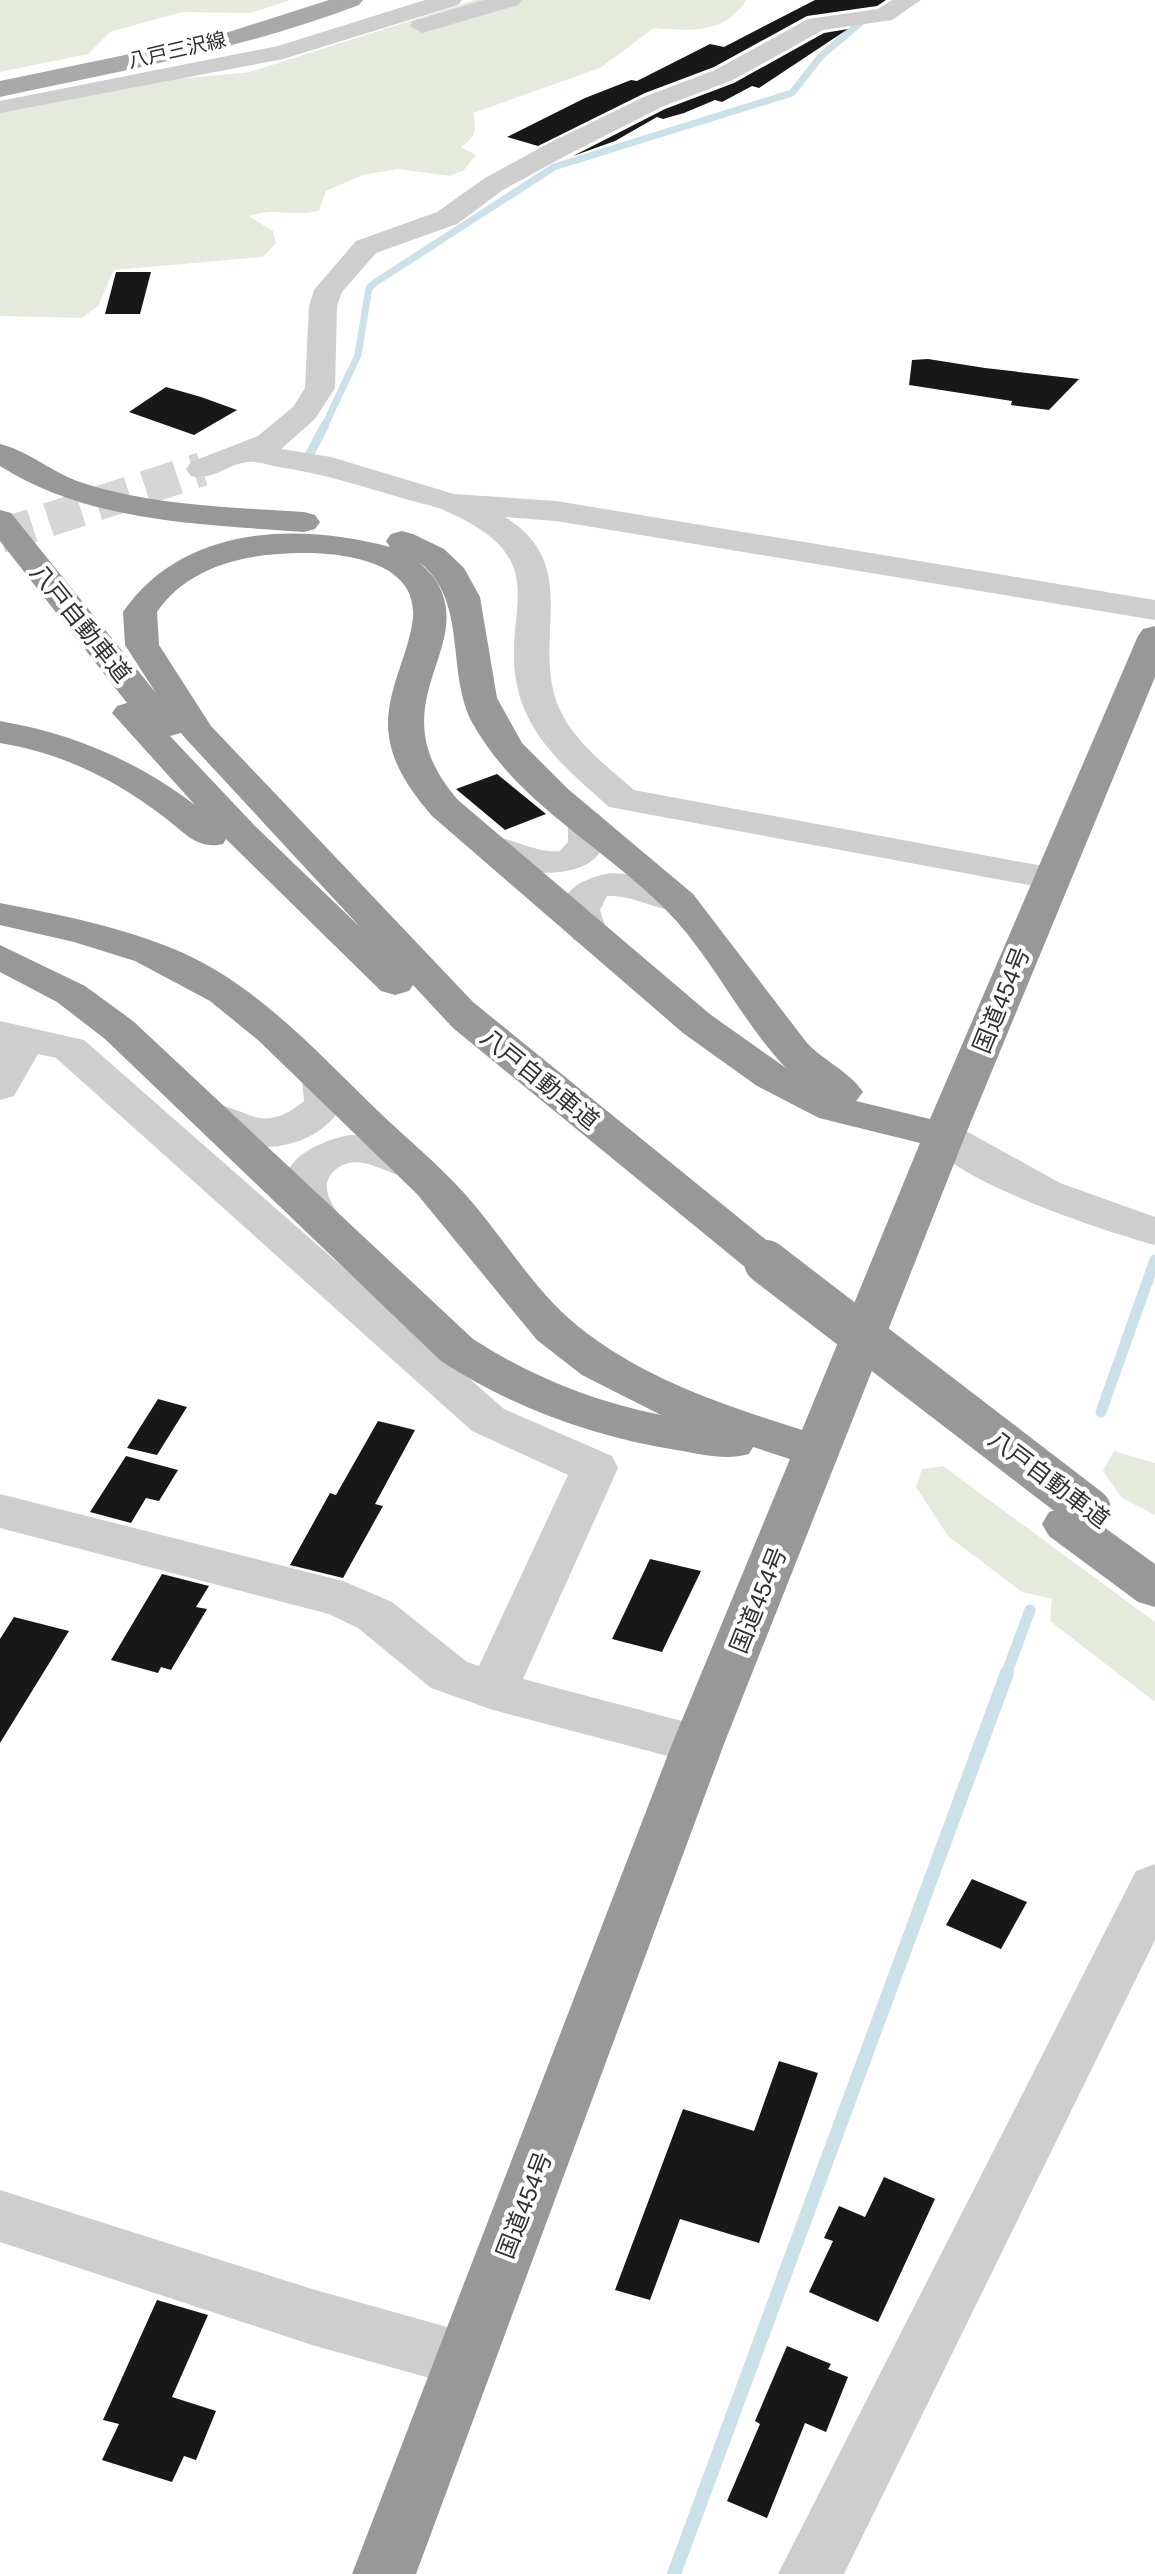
<svg xmlns="http://www.w3.org/2000/svg" width="1155" height="2574" viewBox="0 0 1155 2574" font-family="Arial,'Noto Sans JP',sans-serif">
	<style>
		.green { fill: #e5eadd }
		.lines { fill: none; stroke-linecap: round; stroke-linejoin: round }
		.stream-far3 { stroke: #cbe0e9; stroke-width: 7 }
		.stream-far2 { stroke: #cbe0e9; stroke-width: 9 }
		.stream-far1 { stroke: #cbe0e9; stroke-width: 11 }
		.stream { stroke: #cbe0e9; stroke-width: 14 }
		.building { fill: #181818 }
		.minor-tunnel { stroke: #d6d6d6; stroke-width: 34; stroke-dasharray: 34 17; stroke-linecap: butt }
		.minor { fill: #cecece; fill-rule: evenodd }
		.major { fill: #a9a9a9; fill-rule: evenodd }
		.highway { fill: #989898; fill-rule: evenodd }
		.highway-bridge { stroke: #989898; stroke-width: 44 }
		.labels { text-anchor: middle; dominant-baseline: central; stroke-width: 8; stroke-linejoin: round; paint-order: stroke }
		.far-street-label { font-size: 20px; fill: #313131; stroke: #fff }
		.street-label { font-size: 24px; fill: #313131; stroke: #fff }
	</style>
	<rect width="100%" height="100%" fill="#fff"/>
	<g class="green">
		<path d="M0,0H290L251,13L182,12L110,32L88,54L0,72Z"/>
		<path d="M475,0H746C726,34 690,31 654,28L600,68L473,113C477,129 476,137 461,147L476,155L464,170L450,176L398,169L363,175L326,191L319,211C289,217 279,207 249,216L273,231L276,243L263,257L114,270L98,306L82,318L0,316V100L16,109L178,79L250,72Z"/>
		<path d="M1114,1451L1155,1463V1515L1122,1498L1103,1471Z"/>
		<path d="M943,1466L1155,1622V1702L1050,1621L1052,1599L1022,1592L948,1536L916,1487L922,1469Z"/>
	</g>
	<g class="lines">
		<path class="stream-far3" d="M324,427L358,355L369,288L376,282L554,167L792,93L821,56L867,17"/>
		<path class="stream-far2" d="M306,461L325,425"/>
		<g class="stream-far1">
			<path d="M1101,1412L1155,1260"/>
			<path d="M1006,1675L1030,1610"/>
		</g>
		<path class="stream" d="M674,2574L1007,1673"/>
	</g>
	<g class="building">
		<path d="M815,0H886L877,6L807,16L714,67L645,93L538,146L507,137L585,98L631,80L637,81L710,44L724,47Z"/>
		<path d="M848,29L759,88L752,86L722,102L715,100L684,113L663,119L657,117L615,141L573,156L665,109L734,83L824,33Z"/>
		<path d="M116,272H151L140,314H105Z"/>
		<path d="M928,359L985,368L1079,379L1049,410L1011,405L1012,401L909,385L912,360Z"/>
		<path d="M166,387L201,397L237,410L194,435L129,412Z"/>
		<path d="M497,774L546,814L505,830L456,789Z"/>
		<path d="M158,1399L187,1407L157,1455L127,1448Z"/>
		<path d="M378,1421L415,1430L375,1504L383,1506L343,1578L290,1565L330,1493L336,1495Z"/>
		<path d="M126,1456L178,1470L159,1501L146,1498L131,1523L90,1512Z"/>
		<path d="M650,1559L701,1571L662,1652L612,1639Z"/>
		<path d="M162,1574L209,1586L196,1607L207,1609L171,1670L161,1667L158,1673L111,1660Z"/>
		<path d="M14,1617L69,1631L0,1743V1639Z"/>
		<path d="M972,1879L1027,1902L1001,1949L946,1925Z"/>
		<path d="M779,2061L818,2073L759,2243L680,2219L650,2300L615,2290L683,2109L754,2131Z"/>
		<path d="M884,2177L935,2199L878,2322L809,2292L833,2241L824,2238L839,2206L865,2217Z"/>
		<path d="M157,2300L208,2315L172,2397L216,2411L196,2460L184,2456L172,2482L102,2460L119,2424L103,2420Z"/>
		<path d="M787,2346L831,2364L828,2369L848,2377L826,2432L805,2423L767,2518L727,2501L760,2424L755,2421Z"/>
	</g>
	<g class="lines">
		<path class="minor-tunnel" d="M0,536L202,469"/>
		<g class="minor">
			<path d="M425,0H462L458,5L283,59L0,113V101L278,46Z"/>
			<path d="M484,0H522L518,5L422,33L410,26L413,21Z"/>
			<path d="M892,0H921L892,20L823,30L733,80L664,106L567,155L503,190L457,224L376,253L342,292L337,306L335,388L315,419L281,449L331,457L454,494L556,501L1155,600V620L556,521L505,517C584,565 530,640 559,708C574,742 607,766 634,790L1064,870L1070,878L1064,886L1051,889L609,807C577,778 539,748 523,706C490,618 567,565 448,512C434,505 417,503 402,498C361,486 321,473 278,467C269,465 258,461 248,462C227,464 214,481 191,476L186,469L191,462L258,436L293,407L305,388L309,306L314,290L356,241L437,212L485,178L549,143L646,96L715,70L808,19L878,9Z"/>
			<path d="M586,811L599,814C606,824 608,838 602,849C583,887 489,875 468,845L474,837C503,830 530,854 560,851L568,842V822L573,814Z"/>
			<path d="M610,873C636,874 683,878 699,902L693,910C664,917 638,894 607,896L600,910L607,932L602,940L588,944L574,940C547,900 571,881 610,873Z"/>
			<path d="M0,1021L84,1040L504,1409L612,1456L618,1468L523,1679L716,1730L724,1744L716,1758L698,1764L493,1710L431,1688L358,1628L329,1614L0,1528V1494L343,1581L392,1602L467,1662L479,1666L568,1475L472,1431L56,1058L38,1054L14,1096L0,1100Z"/>
			<path d="M322,1067L336,1071L347,1097C332,1131 297,1148 261,1147C240,1146 215,1132 195,1125L189,1116L195,1107C243,1094 253,1143 304,1101L302,1080L308,1071Z"/>
			<path d="M944,1123L959,1127L1060,1183L1155,1217V1245C1101,1230 953,1182 923,1136L929,1127Z"/>
			<path d="M349,1135C375,1134 420,1146 434,1168L428,1178C395,1186 361,1144 333,1172C317,1188 336,1209 344,1223L338,1233L323,1237L308,1233C300,1221 288,1208 286,1194C278,1157 322,1141 349,1135Z"/>
			<path d="M1155,1864V1940L844,2574H778L1136,1871Z"/>
			<path d="M0,2190L312,2289L465,2332L487,2340L495,2360L487,2380L465,2388L312,2345L0,2242Z"/>
		</g>
		<path class="major" d="M329,0H363L359,5C243,49 122,71 0,97V81L216,36Z"/>
		<g class="highway">
			<path d="M0,444C29,451 54,474 83,483C154,506 230,507 304,512L315,515L320,522L315,529L304,532C201,524 90,523 0,466Z"/>
			<path d="M0,510L11,513L156,693L125,645L123,612C183,525 297,522 390,547L386,541L391,534L402,531L413,534L444,549L464,568L480,597L497,698L522,743L568,789L693,894L807,1043C824,1061 850,1072 863,1092L856,1101L930,1119L1138,636L1143,629L1155,626V677L965,1136L724,1744L416,2574H352L672,1744L790,1459L753,1447L749,1454C725,1461 701,1454 676,1450C592,1436 513,1408 441,1361L105,1039L57,1002L0,972V945L85,986L133,1021L473,1339C532,1377 592,1401 661,1415L582,1375L537,1340L417,1194L259,1041L210,1001L135,961L74,942L0,925V903C61,915 123,927 181,952C258,986 317,1052 377,1110C406,1138 438,1164 465,1194C506,1240 537,1297 588,1334C652,1382 727,1406 802,1430L920,1143L819,1118L757,1086L683,1033L432,816C409,789 389,761 388,725C388,689 406,659 412,625C425,554 325,550 278,554C232,557 184,572 157,612L159,645L211,726L473,1002L781,1252L788,1262L781,1272L766,1276L751,1272L453,1028L413,985L409,991L395,995L381,991L226,839L223,844C197,850 184,832 164,817C114,779 62,753 0,743V721C74,734 135,760 195,805L112,713L117,706L127,703L0,541ZM419,562C469,601 445,673 473,724C517,803 603,846 665,909C712,956 740,1020 786,1068L711,1015L458,800C376,706 473,653 439,586C435,577 426,569 419,562ZM181,733L186,739L361,928L255,826L170,736Z"/>
			<path d="M1066,1507L1083,1512L1155,1564V1607L1138,1602L1049,1536L1042,1524L1049,1512Z"/>
		</g>
		<path class="highway-bridge" d="M766,1262L1089,1510"/>
	</g>
	<g class="labels">
		<g class="far-street-label">
			<text transform="translate(177 50) rotate(-13)">八戸三沢線</text>
		</g>
		<g class="street-label">
			<text transform="translate(81 623) rotate(51)">八戸自動車道</text>
			<text transform="translate(1001 1000) rotate(-68)">国道454号</text>
			<text transform="translate(540 1079) rotate(39)">八戸自動車道</text>
			<text transform="translate(1049 1479) rotate(37)">八戸自動車道</text>
			<text transform="translate(758 1600) rotate(-68)">国道454号</text>
			<text transform="translate(524 2205) rotate(-69)">国道454号</text>
		</g>
	</g>
</svg>
